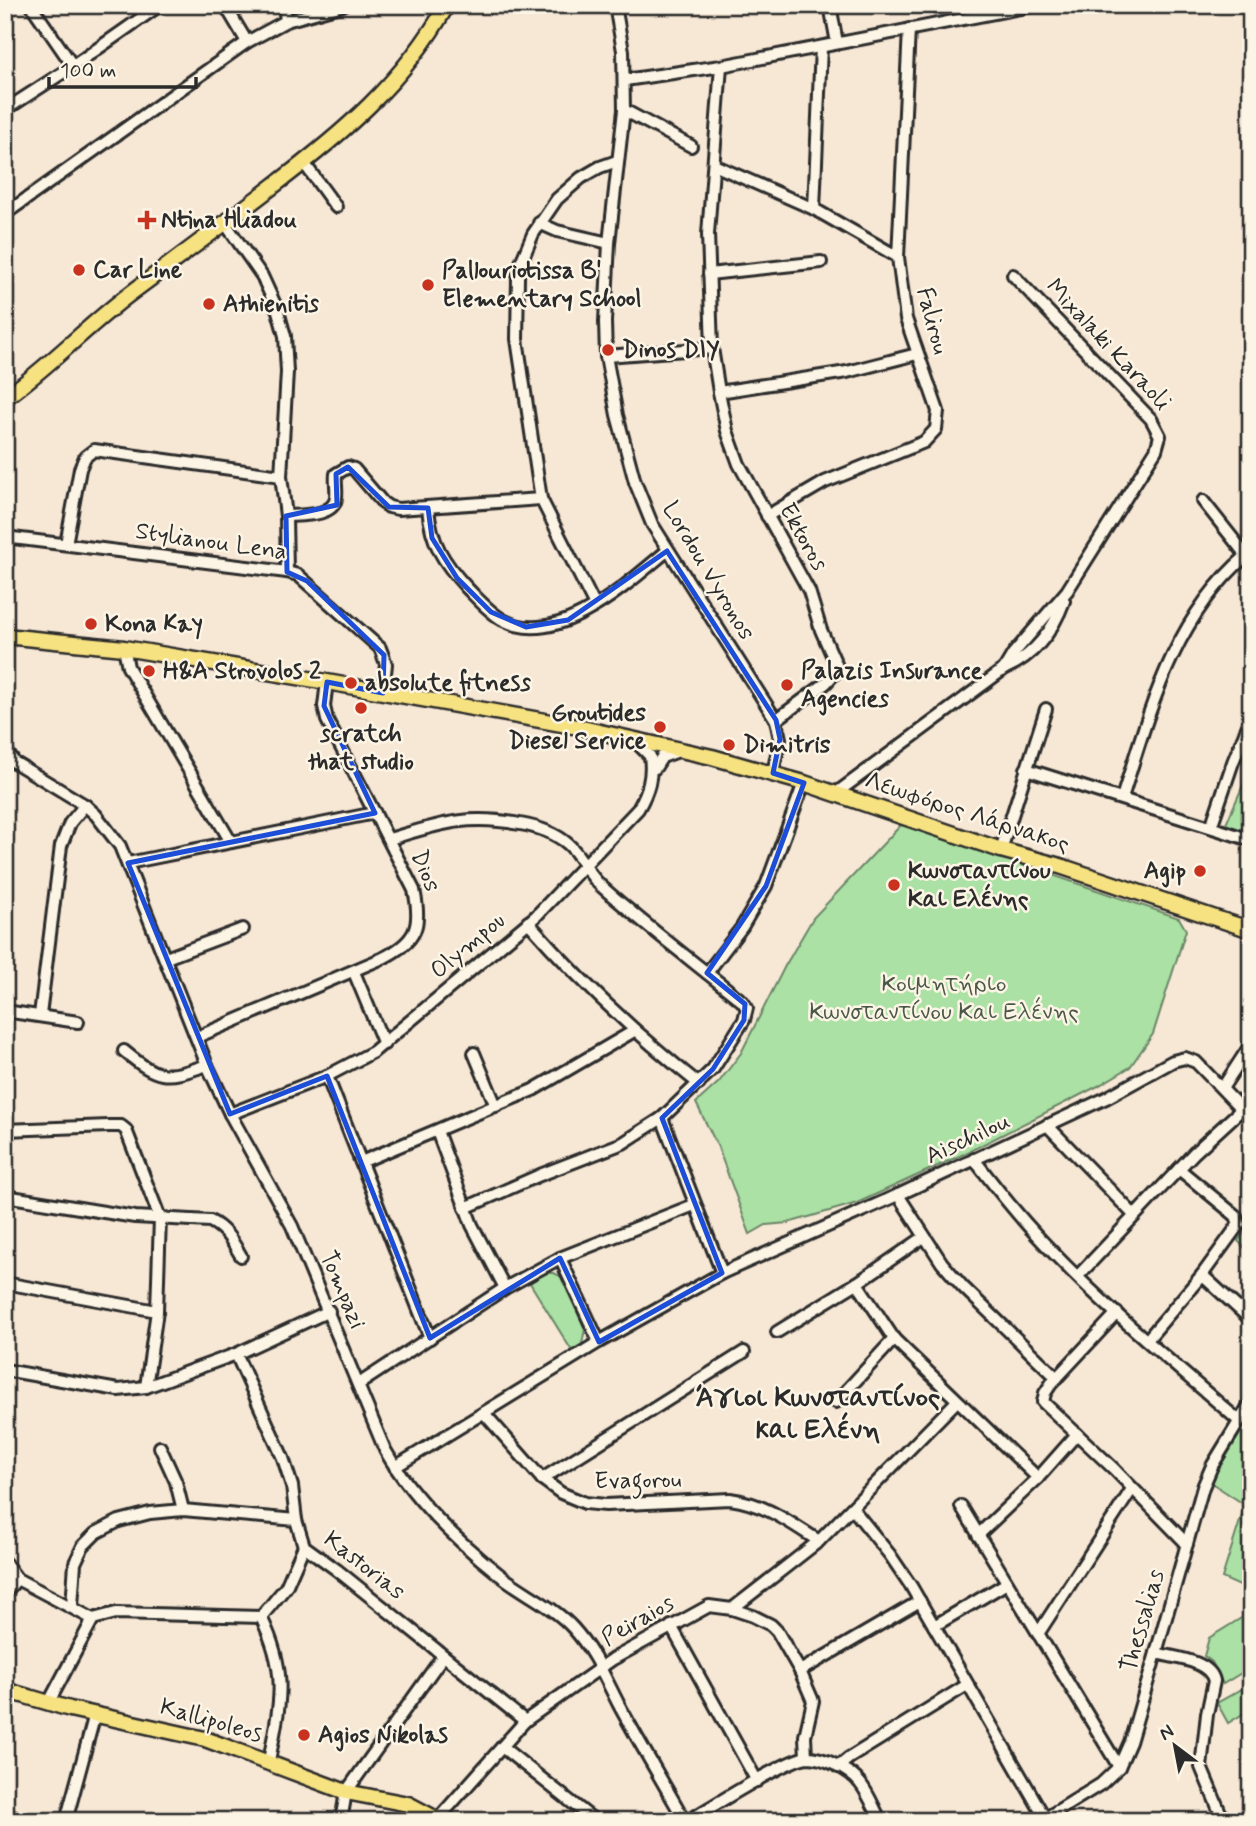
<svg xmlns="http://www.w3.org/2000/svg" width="1256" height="1826" viewBox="0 0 1256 1826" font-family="Mynerve,sans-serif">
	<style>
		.green { fill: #abe1a4; stroke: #6b8668; stroke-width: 2 }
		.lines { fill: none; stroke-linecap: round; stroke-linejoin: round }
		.minor-casing { stroke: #2b2b2b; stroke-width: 16 }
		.major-casing { stroke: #2b2b2b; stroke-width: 19 }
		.minor { stroke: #fcf5e5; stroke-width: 10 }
		.major { stroke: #f7e281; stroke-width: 14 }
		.marked { fill: none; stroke: #1d4ed8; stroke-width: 5; stroke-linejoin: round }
		.poi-dot { fill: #c8321e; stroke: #fcf5e5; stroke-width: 2.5 }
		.labels { text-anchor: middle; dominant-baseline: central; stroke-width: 5; stroke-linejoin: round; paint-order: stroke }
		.poi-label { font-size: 24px; font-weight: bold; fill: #2b2b2b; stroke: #fcf5e5; text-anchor: start }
		.street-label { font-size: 24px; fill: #2b2b2b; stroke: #fcf5e5 }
		.park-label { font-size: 24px; fill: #4b5849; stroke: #fcf5e5 }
		.quarter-label { font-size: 28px; font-weight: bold; fill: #2b2b2b; stroke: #fcf5e5 }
	</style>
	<rect width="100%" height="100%" fill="#f7e7d5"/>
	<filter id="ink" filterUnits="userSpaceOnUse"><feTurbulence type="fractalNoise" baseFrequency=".0143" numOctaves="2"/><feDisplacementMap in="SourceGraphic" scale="14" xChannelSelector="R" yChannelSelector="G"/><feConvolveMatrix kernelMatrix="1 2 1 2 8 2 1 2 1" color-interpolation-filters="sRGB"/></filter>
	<g filter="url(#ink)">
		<g class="green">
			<path d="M1251,767V834L1226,824Z"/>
			<path d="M902,824L1179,918L1186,930L1153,1034L1130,1067L1098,1086L964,1154L857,1203L788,1223L766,1225L750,1234L717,1145L696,1103L719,1082L741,1053L785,966L813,918Z"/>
			<path d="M1251,1223V1255L1238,1241Z"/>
			<path d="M545,1273H554L562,1277L585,1329L582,1344L572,1351L530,1283Z"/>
			<path d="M1251,1408V1591L1222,1578L1245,1505L1213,1484L1212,1477Z"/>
			<path d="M1251,1612V1667L1223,1684L1212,1662L1204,1656L1209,1638Z"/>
			<path d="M1251,1684V1709L1228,1723L1217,1703Z"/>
		</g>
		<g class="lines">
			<g class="minor-casing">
				<g id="minor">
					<path d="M31,5L73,66"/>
					<path d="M225,5L247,42"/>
					<path d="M284,5L286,21"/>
					<path d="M615,5L623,51L624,110L609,243L605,322L606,356L617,415L635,482L652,524L776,720L780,739L773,773"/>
					<path d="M830,5L837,43"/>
					<path d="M721,66L708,234L712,348L719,392L727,431L739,464L809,591L821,630L836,664L835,673L826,683L776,720"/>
					<path d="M625,80L721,66L1036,5"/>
					<path d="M5,110L73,66L160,5"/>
					<path d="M624,110L691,146"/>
					<path d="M304,163L336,207"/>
					<path d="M714,165L814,209L898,257"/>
					<path d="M814,209L821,47"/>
					<path d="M5,214L247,42L286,21L343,5"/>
					<path d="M225,223L262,276L278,311L285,336L287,372L281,476L286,516L287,572"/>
					<path d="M539,223L557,231L609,243"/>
					<path d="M709,274L821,262"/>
					<path d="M606,356L712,348"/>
					<path d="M719,392L847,372L917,354"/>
					<path d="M1203,501L1249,559"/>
					<path d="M428,508C431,543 443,562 467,588C478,599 489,612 503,620C558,649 627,584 667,551"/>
					<path d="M286,516C301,515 335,517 336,497C337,490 335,482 336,474L348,467L354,469L383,503L389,507L398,509L541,499"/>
					<path d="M767,516L825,482L924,442L936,429L938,411L906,319L898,257L909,29"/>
					<path d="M5,537L287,572L298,575L380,648L386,664L383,693"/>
					<path d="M66,544L80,469L85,457L94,450L281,476"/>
					<path d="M594,604L541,499L517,339L518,277L520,265L533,234L557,199L581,178L600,167L617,161"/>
					<path d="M124,648L128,667L231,842"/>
					<path d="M1004,669L1013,654L1067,591L1156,450L1160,436L1151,419L1013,275"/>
					<path d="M5,749L14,762L85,805L96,815L120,846L207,1065L230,1114L292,1226L385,1450C412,1498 457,1541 500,1575C523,1593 553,1606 573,1628C594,1651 605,1678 619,1705C640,1744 663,1782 685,1821"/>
					<path d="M655,768L662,757L681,750"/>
					<path d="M1026,769L1251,840"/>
					<path d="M835,794L1004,669C1034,656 1053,631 1064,601"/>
					<path d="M1122,798C1150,710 1173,619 1246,556"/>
					<path d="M1211,827L1233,762L1251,718"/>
					<path d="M389,839C440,824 465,814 520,824C538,827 554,832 568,844C582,856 587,874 601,886C646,926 695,963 742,1001L747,1008L744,1020L713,1069L662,1118L623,1143L540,1175L465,1208"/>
					<path d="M1001,850L1046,709"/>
					<path d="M128,863L375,813"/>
					<path d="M528,922C582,984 635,1033 699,1084"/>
					<path d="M166,958L243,929"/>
					<path d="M354,972L384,1044"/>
					<path d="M707,973L742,927L766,886L804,783"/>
					<path d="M5,1011L78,1022"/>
					<path d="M40,1015L61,846L70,823L85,805"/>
					<path d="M197,1037L383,958C417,941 422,926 414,890L327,720L324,706L327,682"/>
					<path d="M124,1051C158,1079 164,1080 207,1065"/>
					<path d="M474,1053L496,1106"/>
					<path d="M327,1076L430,1338"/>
					<path d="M1223,1087L1251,1044"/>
					<path d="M230,1114L327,1076L373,1052L536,916L638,809C648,792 653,777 650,756L634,740"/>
					<path d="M662,1118L722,1273"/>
					<path d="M1047,1125L1134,1215"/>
					<path d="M5,1130L109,1126H121L126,1130L160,1218L157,1311L146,1387"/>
					<path d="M437,1131L472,1225L505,1288"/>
					<path d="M974,1159C996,1188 1018,1216 1043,1242C1103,1306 1172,1362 1238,1420"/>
					<path d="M361,1162L533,1090L634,1031"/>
					<path d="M898,1195L942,1263L963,1287L1057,1378"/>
					<path d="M5,1196L135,1217L210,1221C226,1229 232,1241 241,1256"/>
					<path d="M560,1258L599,1342"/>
					<path d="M1202,1275L1251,1320"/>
					<path d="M1078,1276L1194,1153L1242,1109"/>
					<path d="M5,1283L157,1311"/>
					<path d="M857,1283L894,1339L1038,1478"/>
					<path d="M1117,1313L1051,1384L1045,1393L1043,1402L1114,1469L1187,1544"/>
					<path d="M777,1332L857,1283L924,1237"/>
					<path d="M1147,1340L1202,1275L1239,1224L1236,1216L1179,1169"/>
					<path d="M236,1354L283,1458L292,1486L296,1520L304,1546L337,1570L525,1721"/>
					<path d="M5,1370L118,1390L146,1387L236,1354L329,1311"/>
					<path d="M359,1384L505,1288L560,1258L694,1205"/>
					<path d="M836,1402L894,1339"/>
					<path d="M484,1413L542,1479L561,1493L585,1503L606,1505L730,1499C766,1504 789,1522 819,1541"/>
					<path d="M160,1447L176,1482L183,1510"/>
					<path d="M395,1467L599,1342L722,1273L898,1195L1106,1098L1173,1061L1185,1058L1196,1062L1251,1119"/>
					<path d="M542,1479L744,1352"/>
					<path d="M961,1506L1119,1767"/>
					<path d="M852,1508L890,1555L911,1586L1045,1818"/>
					<path d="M978,1535L1038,1478L1077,1434"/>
					<path d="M5,1563L17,1579L93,1619L116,1613L261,1617"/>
					<path d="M5,1593L17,1579"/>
					<path d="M72,1606L75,1563L83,1546L96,1533L119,1521L150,1513L183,1510L296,1520"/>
					<path d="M732,1609L819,1541L957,1401"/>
					<path d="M261,1617C289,1674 280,1702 269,1761"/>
					<path d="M261,1617L286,1587L304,1546"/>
					<path d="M671,1626L757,1781"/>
					<path d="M934,1626L1007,1583"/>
					<path d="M1038,1634L1132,1489"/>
					<path d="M1156,1653C1174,1658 1210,1660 1214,1681L1207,1714L1201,1767L1222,1817"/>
					<path d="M800,1671L920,1601"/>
					<path d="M49,1702L93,1619"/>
					<path d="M502,1747L595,1821"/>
					<path d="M838,1767L849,1758L967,1685"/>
					<path d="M5,1816L34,1821"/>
					<path d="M438,1819L525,1721L613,1659L709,1606L732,1609L753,1616L771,1625L777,1631L800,1671L813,1701L805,1736L806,1757"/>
					<path d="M66,1821L95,1714"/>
					<path d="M341,1821L346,1792L443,1656"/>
					<path d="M688,1821C710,1808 788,1758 808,1757C824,1757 850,1770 860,1783C869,1794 874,1809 881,1821"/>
					<path d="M1041,1821L1101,1784L1119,1767L1130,1742L1156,1653L1203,1487L1212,1466L1251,1402"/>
				</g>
			</g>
			<g class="major-casing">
				<g id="major">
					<path d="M5,398C50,366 87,326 131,293C178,258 225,223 272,187C342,134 403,83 447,5"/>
					<path d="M5,636L124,648L327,682L573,726L712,757L804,783L1001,850L1060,866L1251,930"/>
					<path d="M5,1690L70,1709L205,1739L346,1792L408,1804L440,1821"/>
				</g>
			</g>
			<use href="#minor" class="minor"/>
			<use href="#major" class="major"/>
		</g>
	</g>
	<path class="marked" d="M348,467L389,507L428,508L432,538L457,578L491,612L526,627L568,620L667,551L776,720L780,739L773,773L804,783L766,886L707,973L745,1004L744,1020L713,1069L662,1118L722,1273L599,1342L560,1258L430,1338L327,1076L230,1114L128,863L375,813L324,706L327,682L383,693L384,655L307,581L287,572L286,516L337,505L336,474Z"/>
	<g class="poi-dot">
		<path d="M143.5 209.5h7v7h7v7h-7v7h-7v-7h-7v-7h7z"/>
		<circle cx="79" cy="270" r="7"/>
		<circle cx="428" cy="285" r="7"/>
		<circle cx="209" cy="304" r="7"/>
		<circle cx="608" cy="350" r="7"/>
		<circle cx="91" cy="624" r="7"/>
		<circle cx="149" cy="671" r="7"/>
		<circle cx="351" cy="683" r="7"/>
		<circle cx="787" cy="685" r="7"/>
		<circle cx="361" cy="708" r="7"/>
		<circle cx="660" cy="727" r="7"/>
		<circle cx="729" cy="745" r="7"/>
		<circle cx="1200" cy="871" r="7"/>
		<circle cx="894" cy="885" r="7"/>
		<circle cx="304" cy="1735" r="7"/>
	</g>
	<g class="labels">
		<g class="poi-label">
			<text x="161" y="220">Ntina Hliadou</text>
			<text x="93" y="270">Car Line</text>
			<text x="442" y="271">Pallouriotissa B'<tspan x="442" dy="28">Elementary School</tspan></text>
			<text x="223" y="304">Athienitis</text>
			<text x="622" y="350">Dinos DIY</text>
			<text x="105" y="624">Kona Kay</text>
			<text x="163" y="671">H&amp;A Strovolos 2</text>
			<text x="801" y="671">Palazis Insurance<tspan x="801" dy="28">Agencies</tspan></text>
			<text x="365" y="683">absolute fitness</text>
			<text x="646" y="713" text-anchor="end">Groutides<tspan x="646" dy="28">Diesel Service</tspan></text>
			<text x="361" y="734" text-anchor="middle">scratch<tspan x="361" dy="28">that studio</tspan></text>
			<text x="743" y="745">Dimitris</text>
			<text x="908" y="871">Κωνσταντίνου<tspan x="908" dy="28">Και Ελένης</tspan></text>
			<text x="1186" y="871" text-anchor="end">Agip</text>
			<text x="318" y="1735">Agios Nikolas</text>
		</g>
		<g class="street-label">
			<text transform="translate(932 321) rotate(75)">Falirou</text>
			<text transform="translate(1108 345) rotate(47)">Mixalaki Karaoli</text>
			<text transform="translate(803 537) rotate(60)">Ektoros</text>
			<text transform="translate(211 542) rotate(8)">Stylianou Lena</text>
			<text transform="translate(708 571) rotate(59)">Lordou Vyronos</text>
			<text transform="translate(967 813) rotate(18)">Λεωφόρος Λάρνακος</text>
			<text transform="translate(425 871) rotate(68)">Dios</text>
			<text transform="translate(468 946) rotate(-40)">Olympou</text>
			<text transform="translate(968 1139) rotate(-25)">Aischilou</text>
			<text transform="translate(342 1290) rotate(67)">Tompazi</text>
			<text transform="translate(638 1481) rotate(-1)">Evagorou</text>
			<text transform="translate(364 1566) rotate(38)">Kastorias</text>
			<text transform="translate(638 1621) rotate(-30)">Peiraios</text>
			<text transform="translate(1143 1621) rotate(-74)">Thessalias</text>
			<text transform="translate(211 1721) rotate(16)">Kallipoleos</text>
		</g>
		<g class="park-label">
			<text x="944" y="984">Κοιμητήριο<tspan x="944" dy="28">Κωνσταντίνου Και Ελένης</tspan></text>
		</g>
		<g class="quarter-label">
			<text x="818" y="1398">Άγιοι Κωνσταντίνος<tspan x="818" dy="32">και Ελένη</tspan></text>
		</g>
	</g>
	<rect width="1256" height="1826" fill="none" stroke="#fcf5e5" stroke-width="28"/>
	<rect x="14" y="14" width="1228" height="1798" fill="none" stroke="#2b2b2b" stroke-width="2.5" filter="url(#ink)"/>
	<g transform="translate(1175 1746) rotate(328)" stroke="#fcf5e5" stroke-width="5" paint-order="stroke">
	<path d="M0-5L12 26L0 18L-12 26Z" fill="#2b2b2b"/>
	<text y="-10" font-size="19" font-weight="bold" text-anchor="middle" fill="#2b2b2b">N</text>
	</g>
	<path d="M49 77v10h147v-10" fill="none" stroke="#2b2b2b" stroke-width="3.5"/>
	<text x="60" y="77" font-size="21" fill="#2b2b2b" stroke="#fcf5e5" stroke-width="5" paint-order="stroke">100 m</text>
</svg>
